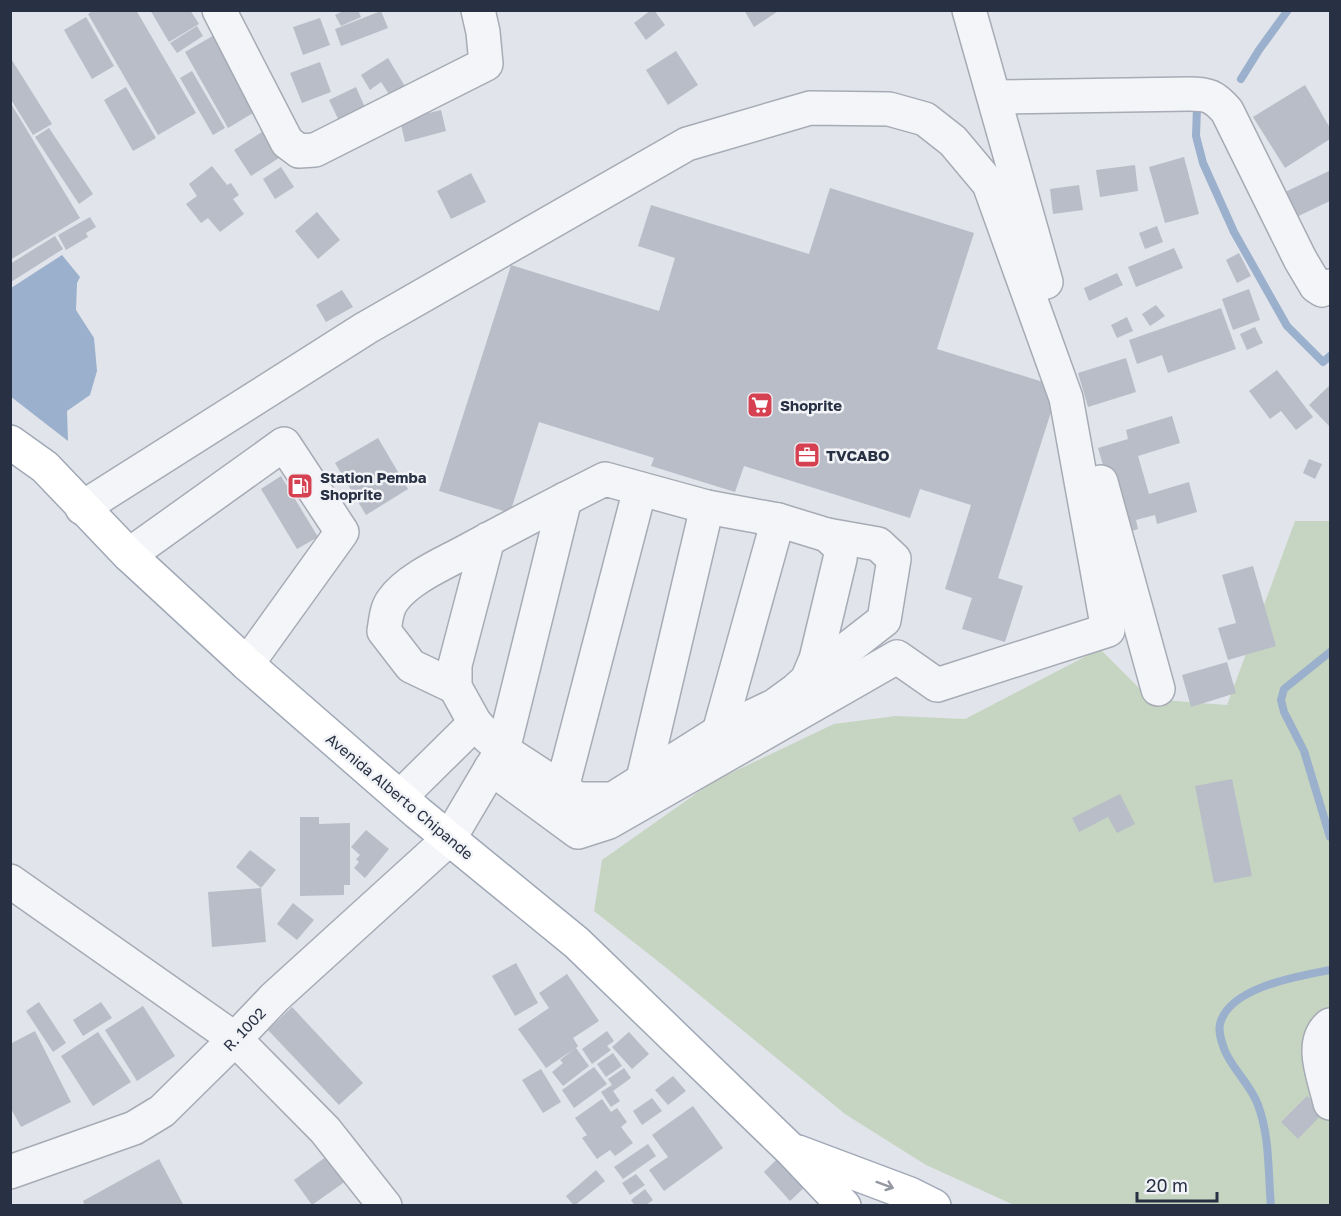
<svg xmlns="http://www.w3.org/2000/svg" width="1341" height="1216" viewBox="0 0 1341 1216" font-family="'Golos Text',sans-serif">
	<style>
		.green { fill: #c6d5c2 }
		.water { fill: #9ab0cc }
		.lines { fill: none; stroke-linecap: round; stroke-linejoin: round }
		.stream { stroke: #9ab0cc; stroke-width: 8 }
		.building { fill: #b8bdc8 }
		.minor-casing { stroke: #a6abb5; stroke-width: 36 }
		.major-casing { stroke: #a0a8b7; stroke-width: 36 }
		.minor { stroke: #f4f5f8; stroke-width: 33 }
		.major { stroke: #fff; stroke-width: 33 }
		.oneway { stroke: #9498a1 }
		.labels { text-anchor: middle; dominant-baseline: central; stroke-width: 5; stroke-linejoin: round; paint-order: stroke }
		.poi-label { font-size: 15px; font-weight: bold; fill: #283143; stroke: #f1f3f7; text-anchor: start }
		.street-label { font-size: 15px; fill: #283143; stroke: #f1f3f7 }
	</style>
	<rect width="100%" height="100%" fill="#e1e4ea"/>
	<path class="green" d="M1295,521H1330V1205H1014L926,1165L845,1114L664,966L594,911L602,860L714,781L834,724L896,716L965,719L1100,649L1150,699L1227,705Z"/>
	<path class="water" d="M62,255L80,277L77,283L76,310L94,338L97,371L90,395L67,411L68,441L10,396L11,288Z"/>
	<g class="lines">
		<g class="stream">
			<path d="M1241,79L1259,50L1288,10"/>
			<path d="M1197,107L1196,136L1203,163L1234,232L1287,326L1323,362L1330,356"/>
			<path d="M1330,652L1284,689L1281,700L1284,712L1304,751L1330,837"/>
			<path d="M1271,1206C1268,1173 1270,1137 1258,1105C1251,1085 1233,1070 1225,1051C1222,1043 1218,1033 1220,1024C1229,987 1299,976 1330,970"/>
		</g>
	</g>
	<g class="building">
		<path d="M94,10H136L196,113L158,135L88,14Z"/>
		<path d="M150,10H190L199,24L169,42Z"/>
		<path d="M345,10H358L361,17L341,26L335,15Z"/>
		<path d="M651,10H654L665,25L646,40L634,23Z"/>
		<path d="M744,10H780L754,27Z"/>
		<path d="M381,11L388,28L341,46L335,29Z"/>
		<path d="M86,17L114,66L92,79L64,30Z"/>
		<path d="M320,18L330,45L303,55L293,27Z"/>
		<path d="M197,26L203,36L177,53L170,43Z"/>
		<path d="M216,34L258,110L228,128L185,52Z"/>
		<path d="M676,51L698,85L668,105L646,70Z"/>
		<path d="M10,57L52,124L33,135L10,98Z"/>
		<path d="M388,58L406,88L391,97L381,82L370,90L361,75Z"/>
		<path d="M320,62L331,92L302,103L290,73Z"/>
		<path d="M192,71L225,128L213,135L180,78Z"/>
		<path d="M1305,85L1330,128V139L1285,168L1253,117Z"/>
		<path d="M126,87L156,138L133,151L104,100Z"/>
		<path d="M356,87L367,112L341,125L329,100Z"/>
		<path d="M10,102L80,218L10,260Z"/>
		<path d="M441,110L446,131L405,142L400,120Z"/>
		<path d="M49,128L93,194L79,204L35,137Z"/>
		<path d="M265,130L282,156L251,176L234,150Z"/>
		<path d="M1184,157L1199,214L1165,223L1149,167Z"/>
		<path d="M1135,165L1138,191L1100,197L1096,170Z"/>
		<path d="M212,166L227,185L231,183L239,195L233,199L244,214L220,232L208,218L201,223L186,204L197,196L189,184Z"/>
		<path d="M281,167L294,187L275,199L263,179Z"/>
		<path d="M1329,171L1330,201L1290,220L1279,195Z"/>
		<path d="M471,173L486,202L451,219L437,191Z"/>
		<path d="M1079,185L1083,210L1053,214L1050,189Z"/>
		<path d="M830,188L974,233L937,349L1059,387L998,578L1023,586L1005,642L962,629L972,598L945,589L971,505L920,489L910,518L744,466L735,492L651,466L654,458L539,422L510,513L439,491L511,265L659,311L675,258L638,246L651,205L809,254Z"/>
		<path d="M317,212L340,240L318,259L295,231Z"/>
		<path d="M90,217L96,227L86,233L88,237L66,250L58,235Z"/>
		<path d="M1157,226L1163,242L1145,249L1139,233Z"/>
		<path d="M55,236L63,249L11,282L10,264Z"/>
		<path d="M1174,248L1183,268L1136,287L1128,267Z"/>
		<path d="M1239,253L1251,276L1237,283L1226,260Z"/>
		<path d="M1117,273L1123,285L1089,301L1084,288Z"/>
		<path d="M1249,289L1260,320L1233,330L1222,299Z"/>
		<path d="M342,290L353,307L326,322L316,305Z"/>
		<path d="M1156,305L1165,316L1150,326L1142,314Z"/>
		<path d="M1221,308L1236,349L1168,373L1162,355L1137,364L1129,340Z"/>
		<path d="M1127,317L1133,331L1117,338L1111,325Z"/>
		<path d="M1255,327L1263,343L1247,350L1240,334Z"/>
		<path d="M1126,358L1136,392L1088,407L1078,373Z"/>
		<path d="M1277,370L1313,417L1296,430L1281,411L1270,419L1249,391Z"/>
		<path d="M1330,385V427L1309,405Z"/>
		<path d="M1172,416L1180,443L1138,456L1149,494L1189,482L1197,512L1157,524L1155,515L1136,520L1138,529L1123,534L1098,448L1128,439L1126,430Z"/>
		<path d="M378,438L408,489L366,515L335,463Z"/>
		<path d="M1309,459L1322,464L1315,479L1303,473Z"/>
		<path d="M281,476L318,537L297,549L261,489Z"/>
		<path d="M1253,566L1276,646L1228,660L1218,628L1236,623L1222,575Z"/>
		<path d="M1227,662L1236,693L1191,707L1182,675Z"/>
		<path d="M1232,779L1252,876L1214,883L1195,786Z"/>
		<path d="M1120,794L1135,824L1117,833L1108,817L1079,832L1072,818Z"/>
		<path d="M300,817H319V824L350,823V885H344V895L300,896Z"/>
		<path d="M366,830L389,849L365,878L354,868L359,862L356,859L360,855L351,847Z"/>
		<path d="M250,850L276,870L261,888L236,867Z"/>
		<path d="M261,888L266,942L212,947L208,892Z"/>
		<path d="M293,903L314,920L297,940L277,924Z"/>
		<path d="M516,963L538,1003L515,1016L492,976Z"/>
		<path d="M567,974L599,1021L573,1038L578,1046L576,1048L589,1066L563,1086L552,1072L563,1063L560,1060L574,1049L546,1068L518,1029L549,1008L539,993Z"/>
		<path d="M39,1002L66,1043L53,1052L26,1011Z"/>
		<path d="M101,1002L112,1018L83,1036L73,1020Z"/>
		<path d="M143,1006L175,1056L137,1081L105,1030Z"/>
		<path d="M292,1007L363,1083L339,1105L268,1030Z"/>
		<path d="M35,1031L71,1102L21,1127L10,1107V1044Z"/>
		<path d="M607,1031L614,1041L607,1046L611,1050L592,1064L582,1049Z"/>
		<path d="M98,1032L131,1082L93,1106L61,1056Z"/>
		<path d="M629,1032L649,1054L632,1069L612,1047Z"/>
		<path d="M613,1053L622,1066L606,1077L597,1064Z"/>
		<path d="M594,1067L607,1084L574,1108L562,1090Z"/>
		<path d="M624,1068L631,1078L613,1091L620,1101L611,1107L601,1092L612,1085L608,1079Z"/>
		<path d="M541,1069L561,1102L543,1113L522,1080Z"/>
		<path d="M673,1076L686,1091L668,1105L655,1090Z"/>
		<path d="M1307,1096L1324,1112L1298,1139L1281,1122Z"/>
		<path d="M652,1098L662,1111L642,1125L633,1111Z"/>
		<path d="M602,1099L611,1112L617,1108L627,1122L621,1127L633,1143L615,1156L610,1150L597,1159L582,1138L587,1135L575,1118Z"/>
		<path d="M693,1106L723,1148L664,1191L649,1170L668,1157L652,1135Z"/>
		<path d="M648,1144L656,1156L623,1179L614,1167Z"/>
		<path d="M330,1154L346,1181L312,1205L294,1180Z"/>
		<path d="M780,1156L807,1185L790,1201L764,1172Z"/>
		<path d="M159,1159L184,1206H85L83,1201Z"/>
		<path d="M596,1170L605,1181L574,1206L566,1196Z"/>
		<path d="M636,1174L645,1185L630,1195L622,1183Z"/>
		<path d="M645,1189L653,1200L645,1206H635L631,1200Z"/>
	</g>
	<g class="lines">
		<g class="minor-casing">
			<g id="minor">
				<path d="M219,10L287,142L299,151L315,150L486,64L483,32L478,10"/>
				<path d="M969,10L1046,282"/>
				<path d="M995,97L1189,94C1208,94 1214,96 1227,111L1300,259L1316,286L1322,290L1330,286"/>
				<path d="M1101,482L1158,689"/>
				<path d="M82,508L366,328L687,144L810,108L889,109L925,119L953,141L989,184L1066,398L1108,630L937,685L897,657L609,822L578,832L491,768"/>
				<path d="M129,555L284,444L342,532L247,664"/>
				<path d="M807,680L884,620L894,559L878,544L827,535"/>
				<path d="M455,687L411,666L384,631C386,620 386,609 393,600C407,580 440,565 461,554C509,528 557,503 605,479L707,507L778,520L827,535L841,548L840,559L816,659L807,680L796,690L774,706L719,732L613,799H578L503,750L488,737L475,723L455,687V665L488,539"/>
				<path d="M719,732L778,520"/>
				<path d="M643,779L707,507"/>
				<path d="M562,788L640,489"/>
				<path d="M400,797L475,723"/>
				<path d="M10,881L235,1039L325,1130L385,1206"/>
				<path d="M1330,1025C1308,1043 1325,1079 1330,1103"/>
				<path d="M10,1172L134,1128L162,1111L235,1039L275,997L449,839L491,768L503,750L565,499"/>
			</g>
		</g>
		<g class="major-casing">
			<g id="major">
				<path d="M10,442L45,467L129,555L247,664L418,813L577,943L791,1150L844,1206"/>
				<path d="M798,1152L910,1194L934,1206"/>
			</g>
		</g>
		<use href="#minor" class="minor"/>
		<use href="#major" class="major"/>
	</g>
	<defs><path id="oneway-shaft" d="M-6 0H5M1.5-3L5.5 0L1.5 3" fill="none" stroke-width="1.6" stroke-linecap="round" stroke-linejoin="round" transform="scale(1.5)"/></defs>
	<use class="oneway" href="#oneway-shaft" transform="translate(885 1185) rotate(20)"/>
	<defs>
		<g id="supermarket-square" transform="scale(1.35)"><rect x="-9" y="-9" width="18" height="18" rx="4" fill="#d54151" stroke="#f1f3f7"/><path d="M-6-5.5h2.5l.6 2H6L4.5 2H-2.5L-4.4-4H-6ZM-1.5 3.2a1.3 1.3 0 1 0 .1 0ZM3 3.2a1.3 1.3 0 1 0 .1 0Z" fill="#fff"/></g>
		<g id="office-square" transform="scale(1.35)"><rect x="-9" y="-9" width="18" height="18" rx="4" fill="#d54151" stroke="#f1f3f7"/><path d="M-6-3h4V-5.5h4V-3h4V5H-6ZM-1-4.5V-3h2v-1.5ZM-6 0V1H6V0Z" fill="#fff"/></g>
		<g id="fuel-square" transform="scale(1.35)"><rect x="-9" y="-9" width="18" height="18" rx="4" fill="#d54151" stroke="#f1f3f7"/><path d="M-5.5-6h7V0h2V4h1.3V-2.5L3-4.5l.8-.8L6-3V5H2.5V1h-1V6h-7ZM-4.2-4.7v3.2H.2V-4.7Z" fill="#fff"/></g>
	</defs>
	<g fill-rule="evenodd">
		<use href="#supermarket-square" x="760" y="405"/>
		<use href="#office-square" x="807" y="455"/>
		<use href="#fuel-square" x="300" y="486"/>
	</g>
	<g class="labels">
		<g class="poi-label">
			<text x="780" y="405">Shoprite</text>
			<text x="826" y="455">TVCABO</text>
			<text x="320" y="477">Station Pemba<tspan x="320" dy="17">Shoprite</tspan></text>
		</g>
		<g class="street-label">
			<text transform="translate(400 796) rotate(40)">Avenida Alberto Chipande</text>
			<text transform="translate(244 1029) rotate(-46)">R. 1002</text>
		</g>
	</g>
	<rect width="1341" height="1216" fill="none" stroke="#283143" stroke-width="24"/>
	<path d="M1137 1192v9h80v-9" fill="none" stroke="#283143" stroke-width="3"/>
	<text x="1146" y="1192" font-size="18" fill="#283143" stroke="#f1f3f7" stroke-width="4.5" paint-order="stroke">20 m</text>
</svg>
